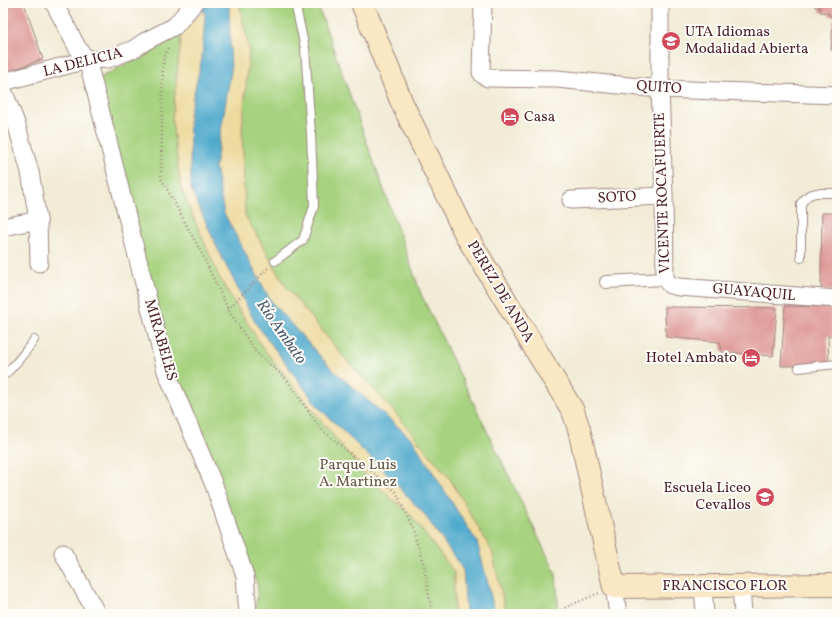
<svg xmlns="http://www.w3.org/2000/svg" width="840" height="617" viewBox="0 0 840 617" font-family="Vollkorn,serif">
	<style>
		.green { fill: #a7d380; stroke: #787956 }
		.sand { fill: #eeda9e; stroke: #9c7c64 }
		.water { fill: #4ea9cc; stroke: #4c647c }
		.building { fill: #dc928f }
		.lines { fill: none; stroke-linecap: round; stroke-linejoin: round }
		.service-casing { stroke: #9e8680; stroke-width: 10 }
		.pedestrian-casing { stroke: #9e8680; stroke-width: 14 }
		.minor-casing { stroke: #9e8680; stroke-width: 19 }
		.secondary-casing { stroke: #9e8680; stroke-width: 24 }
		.path { stroke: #9e8680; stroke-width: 2.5; stroke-dasharray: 1 3; stroke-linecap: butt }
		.service { stroke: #fff; stroke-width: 8 }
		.pedestrian { stroke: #fff; stroke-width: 12 }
		.minor { stroke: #fff; stroke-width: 17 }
		.secondary { stroke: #fae7c3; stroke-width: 22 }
		.labels { text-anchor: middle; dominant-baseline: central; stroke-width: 4; stroke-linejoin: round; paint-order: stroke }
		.poi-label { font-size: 15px; fill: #4a1f2b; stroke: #fdfcf7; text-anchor: start }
		.street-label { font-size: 15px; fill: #4a1f2b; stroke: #fdfcf7 }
		.park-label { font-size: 15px; fill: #654; stroke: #fdfcf7 }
		.water-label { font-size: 16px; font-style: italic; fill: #4c5d73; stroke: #fdfcf7 }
	</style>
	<rect width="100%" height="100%" fill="#fdfcf7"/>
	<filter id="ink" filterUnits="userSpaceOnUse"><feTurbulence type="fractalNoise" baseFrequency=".025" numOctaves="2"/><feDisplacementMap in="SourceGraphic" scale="8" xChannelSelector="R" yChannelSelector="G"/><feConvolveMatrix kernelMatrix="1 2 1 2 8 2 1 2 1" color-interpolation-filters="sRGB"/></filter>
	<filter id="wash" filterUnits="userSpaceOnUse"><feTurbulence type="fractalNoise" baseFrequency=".012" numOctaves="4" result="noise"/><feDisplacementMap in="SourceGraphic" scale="16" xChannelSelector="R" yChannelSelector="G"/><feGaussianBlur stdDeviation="0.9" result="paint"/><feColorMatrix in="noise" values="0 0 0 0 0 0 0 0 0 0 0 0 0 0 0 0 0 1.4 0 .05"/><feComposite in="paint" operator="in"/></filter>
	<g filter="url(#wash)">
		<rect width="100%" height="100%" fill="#f2ecd6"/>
		<path class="green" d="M239,3H317L421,294L556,574L559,614H255L258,587L163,350L96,80Z"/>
		<path class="sand" d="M212,3H239L249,50L242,131L245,215L287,288L341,354L391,408L450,479L492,551L506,614H454V572L409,513L366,476L263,348L220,279L181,188L172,120L182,31Z"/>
		<path class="water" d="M199,3H229L231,71L215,167L224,213L272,303L332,369L412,439L477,542L489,587L495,614H466L463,570L424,514L383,470L319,408L256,324L220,254L191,189L189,115L202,58L205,14Z"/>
		<g id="blocks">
			<g class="building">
				<path d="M3,3H24L43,59L7,72L3,59V48L7,45L6,38H3Z"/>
				<path d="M815,3H837V17L829,16V13L820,12V7H815Z"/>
				<path d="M833,21H837V57L834,56L835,50H831Z"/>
				<path d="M822,213H837V291H821Z"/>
				<path d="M785,306L837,307V336H828L829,365L781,366Z"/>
				<path d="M665,307L777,308L773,356L722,352L720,342L666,337Z"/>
			</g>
		</g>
	</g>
	<g filter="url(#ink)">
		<use href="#blocks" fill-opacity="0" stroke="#9e8680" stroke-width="1"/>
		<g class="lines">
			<g class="service-casing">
				<g id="service">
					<path d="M801,258V203L809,195L816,193H837"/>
					<path d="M275,261L303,240L314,206L311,134L305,48L295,3"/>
					<path d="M799,368L837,364"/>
					<path d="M3,376C15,366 25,352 34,340"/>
				</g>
			</g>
			<g class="pedestrian-casing">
				<path id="pedestrian" d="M606,282L665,279"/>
			</g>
			<g class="minor-casing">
				<g id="minor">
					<path d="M54,3L77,47L87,60L95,89L166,371L214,485L245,576L248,614"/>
					<path d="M483,3L481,72L483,75L488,78L557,79L660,89L837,95"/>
					<path d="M660,3V89L664,196L665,279L670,285L679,287L837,299"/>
					<path d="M3,82L87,60L108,59L134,49L144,42L175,26L194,3"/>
					<path d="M3,90L16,123L30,172L38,220L39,263"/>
					<path d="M571,200L664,196"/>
					<path d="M3,227L38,220"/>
					<path d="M63,553L97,614"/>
					<path d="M703,586L705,614"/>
					<path d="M741,586L743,614"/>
					<path d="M614,587L618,614"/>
				</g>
			</g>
			<g class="secondary-casing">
				<path id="secondary" d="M362,3L402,103L466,235L573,411L579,429L614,587L837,585"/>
			</g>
			<g class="path">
				<path d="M168,48L163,61L161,178L200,250L228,309L255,351L286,379L320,428L396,492L412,527L424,566L432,614"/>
				<path d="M228,309L235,302L268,268"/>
				<path d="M561,614L562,609L599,593"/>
			</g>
			<use href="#service" class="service"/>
			<use href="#pedestrian" class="pedestrian"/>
			<use href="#minor" class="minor"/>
			<use href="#secondary" class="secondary"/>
		</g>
	</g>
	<defs>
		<g id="school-disc" transform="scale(1)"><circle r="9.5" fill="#d1495b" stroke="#fdfcf7"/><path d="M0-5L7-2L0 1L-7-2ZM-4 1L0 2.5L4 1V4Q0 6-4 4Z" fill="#fff"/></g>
		<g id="hotel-disc" transform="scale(1)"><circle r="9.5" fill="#d1495b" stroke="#fdfcf7"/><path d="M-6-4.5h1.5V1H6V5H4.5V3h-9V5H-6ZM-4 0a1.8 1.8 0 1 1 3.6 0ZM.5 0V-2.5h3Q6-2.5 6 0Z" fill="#fff"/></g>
	</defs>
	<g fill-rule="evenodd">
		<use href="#school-disc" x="671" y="41"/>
		<use href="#hotel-disc" x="510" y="117"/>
		<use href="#hotel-disc" x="751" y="358"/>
		<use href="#school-disc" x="765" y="497"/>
	</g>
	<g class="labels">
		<g class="poi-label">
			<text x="685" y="32">UTA Idiomas<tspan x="685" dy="17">Modalidad Abierta</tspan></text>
			<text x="524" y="117">Casa</text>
			<text x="737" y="358" text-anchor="end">Hotel Ambato</text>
			<text x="751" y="488" text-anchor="end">Escuela Liceo<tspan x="751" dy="17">Cevallos</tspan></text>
		</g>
		<g class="street-label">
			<text transform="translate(83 63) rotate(-14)">LA DELICIA</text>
			<text transform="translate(659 88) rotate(4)">QUITO</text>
			<text transform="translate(663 193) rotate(-92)">VICENTE ROCAFUERTE</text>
			<text transform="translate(617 198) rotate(-3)">SOTO</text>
			<text transform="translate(500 292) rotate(59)">PEREZ DE ANDA</text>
			<text transform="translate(754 293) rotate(5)">GUAYAQUIL</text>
			<text transform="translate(160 340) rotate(74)">MIRABELES</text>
			<text x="725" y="586">FRANCISCO FLOR</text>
		</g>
		<g class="park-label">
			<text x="358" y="465">Parque Luis<tspan x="358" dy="17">A. Martinez</tspan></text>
		</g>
		<g class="water-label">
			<text transform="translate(281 332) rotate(55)">Río Ambato</text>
		</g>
	</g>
	<rect width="840" height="617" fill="none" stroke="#fdfcf7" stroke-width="16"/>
</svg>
